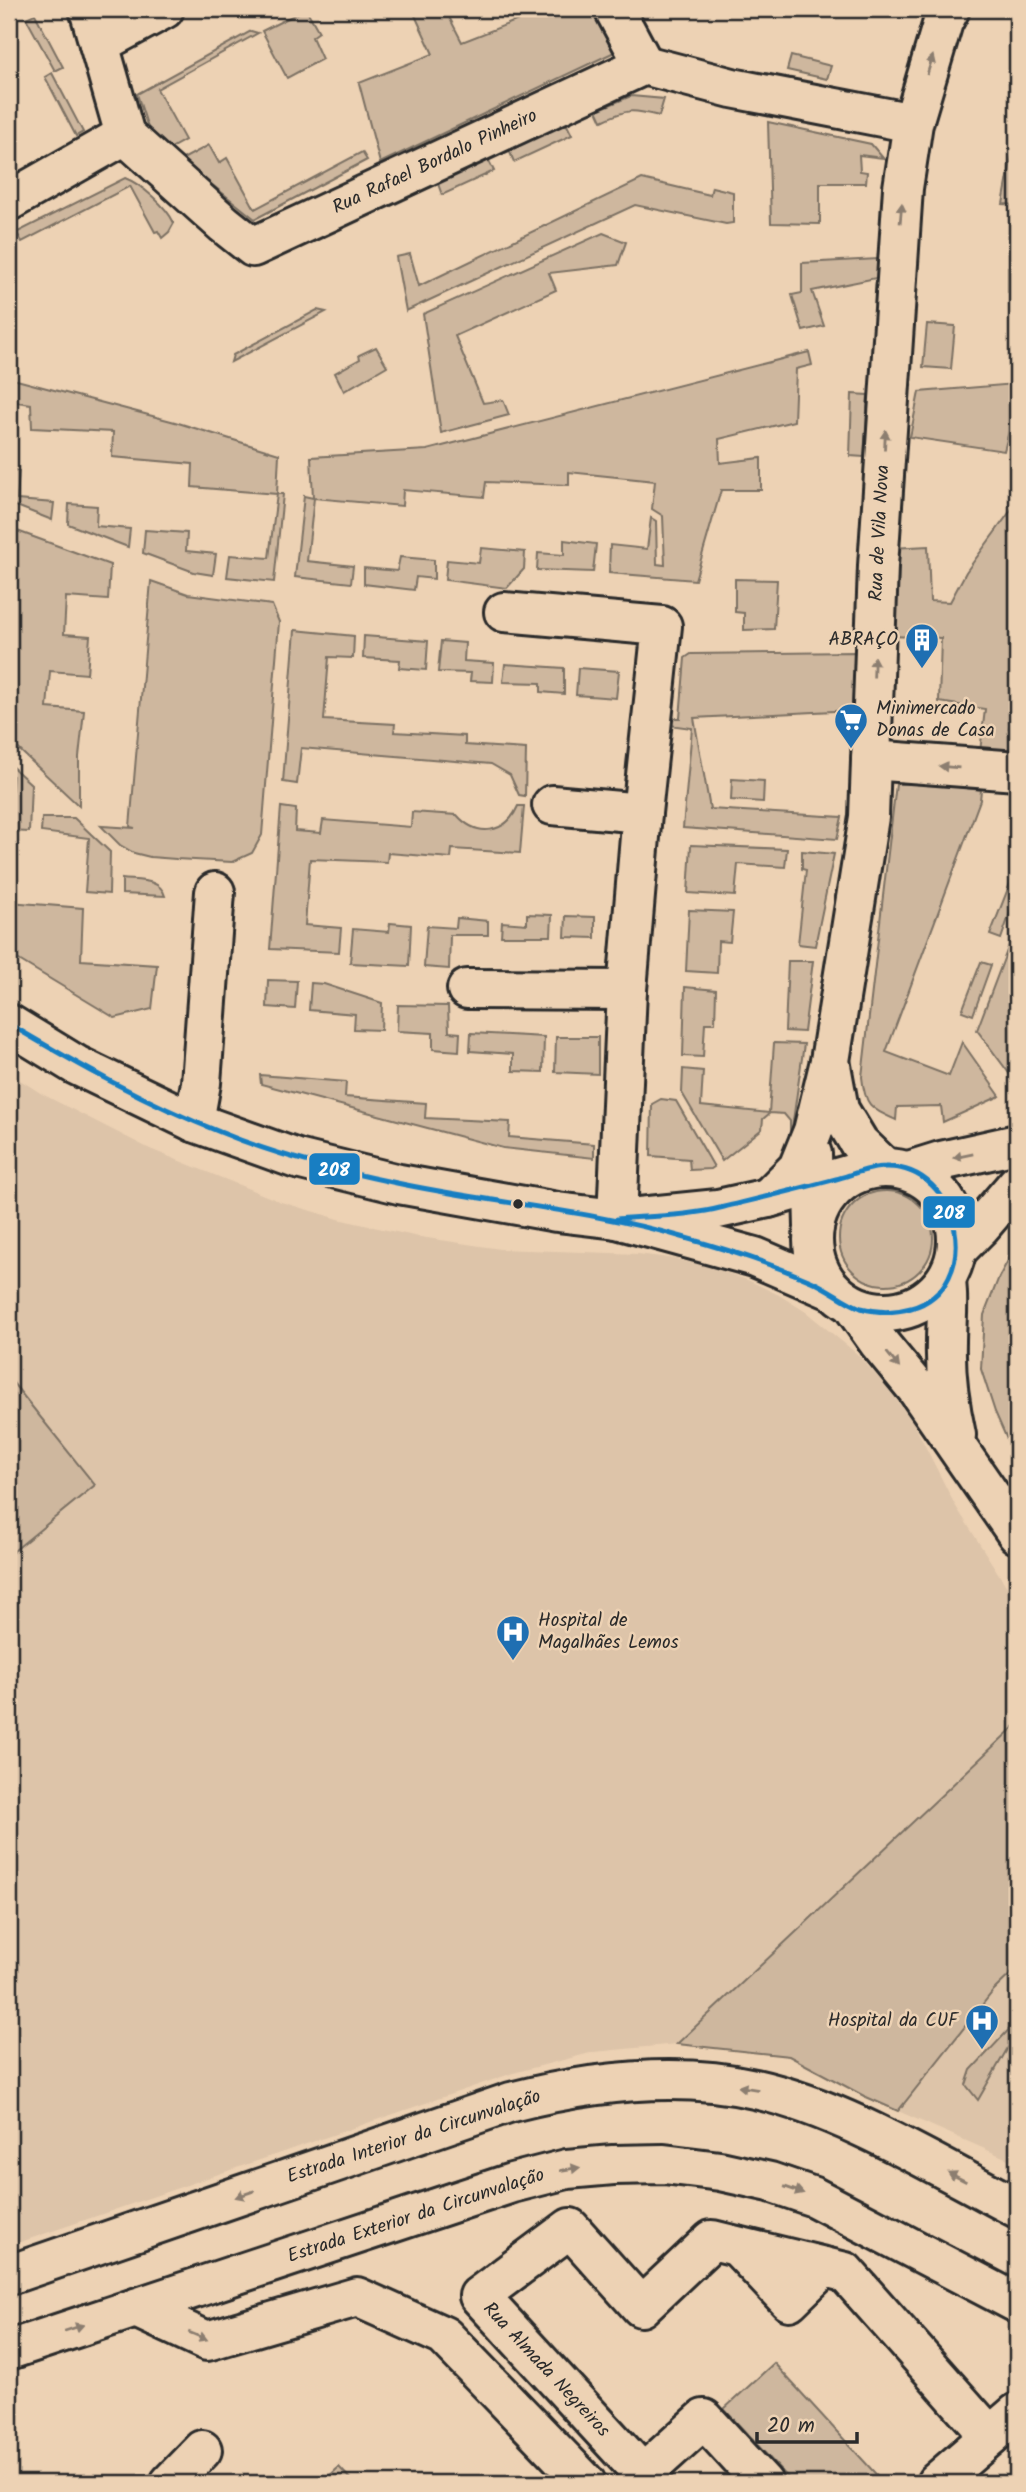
<svg xmlns="http://www.w3.org/2000/svg" width="1026" height="2492" viewBox="0 0 1026 2492" font-family="Kalam,sans-serif">
	<style>
		.built { fill: #ddc4a9 }
		.green { fill: #ceb79e; stroke: #7c7164; stroke-width: 2 }
		.lines { fill: none; stroke-linecap: round; stroke-linejoin: round }
		.street-casing { stroke: #2b2b2b; stroke-width: 44 }
		.secondary-casing { stroke: #2b2b2b; stroke-width: 44 }
		.primary-casing { stroke: #2b2b2b; stroke-width: 44 }
		.street { stroke: #edd2b4; stroke-width: 38 }
		.secondary { stroke: #edd2b4; stroke-width: 38 }
		.primary { stroke: #edd2b4; stroke-width: 38 }
		.bus-1-casing { stroke: #edd2b4; stroke-width: 10 }
		.bus-1 { stroke: #187ec2; stroke-width: 5 }
		.oneway { fill: #8c7e70 }
		.bus-dot { fill: #2b2b2b; stroke: #edd2b4; stroke-width: 2.5 }
		.labels { text-anchor: middle; dominant-baseline: central; stroke-width: 5; stroke-linejoin: round; paint-order: stroke }
		.street-label { font-size: 19px; fill: #2b2b2b; stroke: #edd2b4 }
		.poi-label { font-size: 19px; fill: #2b2b2b; stroke: #edd2b4; text-anchor: end }
		.line-badge { stroke: #edd2b4; stroke-width: 2.5 }
		.badge-label { font-size: 19px; text-anchor: middle; font-weight: bold; fill: #fff }
	</style>
	<rect width="100%" height="100%" fill="#edd2b4"/>
	<filter id="ink" filterUnits="userSpaceOnUse"><feTurbulence type="fractalNoise" baseFrequency=".0143" numOctaves="2"/><feDisplacementMap in="SourceGraphic" scale="14" xChannelSelector="R" yChannelSelector="G"/><feConvolveMatrix kernelMatrix="1 2 1 2 8 2 1 2 1" color-interpolation-filters="sRGB"/></filter>
	<g filter="url(#ink)">
		<g class="built">
			<path d="M9,1073L42,1094L150,1149L281,1202L342,1220L414,1236L500,1249L638,1254L676,1259L714,1268L750,1281L779,1295L806,1312L856,1353L886,1386L913,1422L955,1505L1005,1584L1017,1600V1724L677,2044L594,2052L513,2073L9,2246Z"/>
			<path d="M1017,1968V2163L898,2111L994,1990Z"/>
		</g>
		<g class="green">
			<path d="M306,9L319,32L312,37L322,59L287,78L262,31Z"/>
			<path d="M412,9H455L447,13L462,42L546,9H603L625,47L380,163L359,83L433,54Z"/>
			<path d="M35,14L63,67L55,71L26,18Z"/>
			<path d="M251,31L258,33L157,89L185,140L169,149L148,128L137,94Z"/>
			<path d="M791,56L831,66L827,79L787,70Z"/>
			<path d="M52,73L83,132L76,136L45,77Z"/>
			<path d="M631,96L664,99L659,116C632,109 627,109 602,121L597,110Z"/>
			<path d="M768,122L871,144L883,158L859,155L860,171L867,172L866,183H820V224L771,223Z"/>
			<path d="M566,123L572,135L514,162L509,150Z"/>
			<path d="M209,145L219,163L227,158L255,209L362,152L367,160L255,219L181,160Z"/>
			<path d="M1013,150L1017,152V205L1003,204Z"/>
			<path d="M487,157L494,171L442,195L437,181Z"/>
			<path d="M125,178C141,184 167,207 174,223L169,232L162,238L158,231L155,232L130,186L22,242L17,233L9,237V232L15,228L18,232Z"/>
			<path d="M642,179L710,195L712,187L733,192V223L726,224L635,205L406,311L396,257L410,254L419,286Z"/>
			<path d="M603,233L626,242L618,265L549,273L556,290L455,336L483,403L503,400L509,415L441,433L423,314Z"/>
			<path d="M878,259L876,278L812,291L824,326L803,331L792,295L802,293V263Z"/>
			<rect x="1008" y="267" width="9" height="25"/>
			<path d="M317,310L326,312L231,362L233,355Z"/>
			<path d="M927,324L955,326L951,369L923,367Z"/>
			<path d="M376,347L387,366L344,391L335,373L360,359L359,355Z"/>
			<path d="M809,352L812,365L796,369L794,421L719,439L720,463L761,458V490H721L695,580L609,573L610,545L647,549L651,518L656,521L657,564L665,565L663,516L652,509L655,481L569,472V485L486,482L484,497L403,490L402,506L314,498L307,561L353,566L351,583L295,577L304,496L313,498L311,457L427,450Z"/>
			<path d="M9,378L175,422L279,454L277,494H283L274,582L227,577L230,555L269,558L277,494L192,487L193,464L112,457L113,432L32,428L31,404L9,401Z"/>
			<path d="M1015,384L1012,419L1004,451L910,437L919,392Z"/>
			<path d="M852,394L868,395L864,457L850,456Z"/>
			<path d="M9,470L19,471L17,500L54,503L52,520L9,503Z"/>
			<path d="M1017,502V708L1009,728L1017,731V754L980,752L985,709L939,702L941,638L890,636L892,548L928,546L930,601L950,602L966,572Z"/>
			<path d="M69,504L97,506L96,526L130,529L128,547L68,524Z"/>
			<path d="M9,528L110,565L108,600L66,597L64,634L90,636L87,674L50,671L47,708L84,711L79,757V806L9,740Z"/>
			<path d="M145,530L187,533L186,551L216,554L213,575L194,572L143,553Z"/>
			<path d="M564,540L596,544L593,572L537,570L538,553L564,555Z"/>
			<path d="M481,548L525,552L524,569L507,588L445,580L447,560L479,563Z"/>
			<path d="M400,557L434,560V579L416,577L414,590L364,584V568L397,571Z"/>
			<path d="M735,579L777,580L774,629L744,630V613L735,612Z"/>
			<path d="M151,581L188,594L272,605L279,622L262,835L252,853L232,862L176,859L150,857L134,853L120,845L101,826L135,828L130,827Z"/>
			<path d="M295,630L354,636L353,658L329,657L324,720L395,724L394,732L465,736V745L526,749L525,796L519,795L510,775L491,764L301,748L297,784L283,782Z"/>
			<path d="M364,636L428,641L426,670L399,668L400,660L363,658Z"/>
			<path d="M441,641L465,643L464,661L494,663L493,682L470,681L471,673L438,672Z"/>
			<path d="M854,652V710L694,718L710,809L842,817L837,839L683,828L692,728L669,725L671,718H680L685,658L691,654Z"/>
			<path d="M505,664L564,668V694L541,692V683L503,682Z"/>
			<path d="M578,668L619,671L616,698L576,695Z"/>
			<path d="M9,764L31,784L29,832L9,831L13,776L9,775Z"/>
			<path d="M732,779L764,781L763,802L731,800Z"/>
			<path d="M896,784H935L981,790L980,800L886,1052L949,1076L962,1042L1000,1096L943,1122L941,1106L897,1107L896,1120C870,1108 865,1106 862,1077Z"/>
			<path d="M518,806H524L520,853L452,849L451,858L388,853L387,862L310,859L305,925L341,928L339,952L270,949L281,807L296,809L295,831L321,833L323,820L411,827L412,812L457,815C477,838 506,834 518,806Z"/>
			<path d="M42,818H74L110,852L109,894L85,892L89,838L41,832Z"/>
			<path d="M691,845L787,849L785,867L738,864L735,896L688,893Z"/>
			<path d="M802,851L834,854L815,946L798,944L806,870L802,869Z"/>
			<path d="M122,879C138,881 160,878 165,896L122,894Z"/>
			<path d="M1011,881L1017,884V893L1001,939L990,935Z"/>
			<path d="M9,902L83,908L81,960L157,965L152,1009L115,1018L9,954Z"/>
			<path d="M689,910L733,912L730,942L718,941L717,973L686,971Z"/>
			<path d="M527,914L552,915L551,936H501L502,922L527,924Z"/>
			<path d="M566,916L595,917V938L565,937Z"/>
			<path d="M457,918L488,921V935H450L449,969L424,967L427,926L456,928Z"/>
			<path d="M390,923L411,925L409,966L350,963L353,929L389,932Z"/>
			<path d="M1017,924V1084L977,1030Z"/>
			<path d="M788,961H813L804,1032L785,1031Z"/>
			<path d="M981,962L991,965L973,1015L962,1011Z"/>
			<path d="M268,980L297,981L295,1009L267,1007Z"/>
			<path d="M311,983L324,984L382,1003L381,1030L354,1029L355,1014L309,1010Z"/>
			<path d="M685,987L716,990L715,1023H705L703,1057L683,1056Z"/>
			<path d="M398,1005L448,1006L449,1032L460,1033L459,1051L433,1049V1033L397,1031Z"/>
			<path d="M471,1033L544,1037L543,1072L513,1071V1054L470,1051Z"/>
			<path d="M556,1037H598V1074L555,1072Z"/>
			<path d="M774,1043L804,1044L792,1128L790,1131V1121L784,1114L770,1113L763,1119L762,1129L722,1161L682,1093L683,1069L703,1071L701,1106L769,1113Z"/>
			<path d="M260,1075L346,1082L345,1097L426,1103L425,1118L510,1122L509,1137L594,1144V1158L503,1148L261,1084Z"/>
			<path d="M661,1099L676,1101L714,1167L711,1169L690,1170L689,1159L651,1156L652,1104Z"/>
			<circle cx="886" cy="1238" r="47"/>
			<path d="M1017,1244V1462L995,1412L981,1369L984,1315L999,1277Z"/>
			<path d="M9,1378L95,1485L9,1555Z"/>
			<path d="M1017,1724V1968L994,1990L898,2111L864,2096L789,2056L677,2044Z"/>
			<path d="M1017,2021V2032L978,2100L966,2085L971,2070Z"/>
			<path d="M774,2363L884,2483H793L724,2409Z"/>
			<path d="M339,2467L354,2483H322Z"/>
		</g>
		<g class="lines">
			<g class="street-casing">
				<g id="street">
					<path d="M89,9L125,135"/>
					<path d="M614,9L644,65"/>
					<path d="M99,44L164,9"/>
					<path d="M9,201L125,135L224,224L253,247L644,65L732,88L913,123"/>
					<path d="M504,612L662,626L642,813L627,990L617,1219"/>
					<path d="M871,760L1017,771"/>
					<path d="M552,805L642,813"/>
					<path d="M467,989L627,990"/>
					<path d="M831,1066L839,1110L859,1143L884,1167"/>
					<path d="M194,1122L201,1083L215,892"/>
					<path d="M812,1154L814,1227"/>
					<path d="M909,1171L941,1161L1017,1144"/>
					<path d="M768,1198L798,1168L813,1131L830,1061L869,817L878,566L903,188L913,123L943,22L950,9"/>
					<path d="M957,1250L981,1226L1017,1184"/>
					<path d="M946,1282C949,1303 946,1322 946,1342C945,1374 949,1404 956,1435"/>
					<path d="M852,1305L879,1343L916,1388L1017,1534"/>
					<path d="M738,2247L789,2301L824,2267"/>
					<path d="M136,2308L207,2341L357,2297L444,2336L586,2483"/>
					<path d="M170,2483L202,2450"/>
					<path d="M763,2483L704,2419L643,2474L479,2296L570,2228L641,2307L712,2240L845,2272L990,2436"/>
					<path d="M936,2483L1017,2413"/>
				</g>
			</g>
			<g class="secondary-casing">
				<g id="secondary">
					<path d="M9,1024L76,1065L194,1122L297,1159L399,1184L557,1212L617,1219L755,1257L834,1291"/>
					<circle cx="885" cy="1240" r="72"/>
					<path d="M639,1217L718,1209L768,1198L851,1174"/>
				</g>
			</g>
			<g class="primary-casing">
				<g id="primary">
					<path d="M9,2275L511,2102C590,2082 675,2071 755,2089C842,2108 938,2167 1017,2208"/>
					<path d="M9,2350L512,2183L567,2169L613,2165L664,2164L720,2171L770,2182L814,2197L1017,2303"/>
				</g>
			</g>
			<use href="#street" class="street"/>
			<use href="#secondary" class="secondary"/>
			<use href="#primary" class="primary"/>
			<g class="bus-1-casing">
				<path id="bus-1" d="M9,1024C77,1064 146,1103 220,1132C275,1155 334,1170 392,1182C488,1203 587,1209 682,1237C726,1249 769,1263 811,1281C828,1288 846,1303 861,1308C878,1313 894,1313 911,1308C985,1287 962,1165 885,1167C869,1167 851,1175 836,1179C799,1189 761,1198 724,1207C690,1216 652,1216 617,1219"/>
			</g>
			<use href="#bus-1" class="bus-1"/>
		</g>
		<defs><path id="oneway-solid" d="M-6-.8H1V-3.2L6.5 0L1 3.2V.8H-6Z" transform="scale(1.75)"/></defs>
		<g class="oneway">
			<use href="#oneway-solid" transform="translate(930 65) rotate(-73)"/>
			<use href="#oneway-solid" transform="translate(901 213) rotate(-85)"/>
			<use href="#oneway-solid" transform="translate(885 440) rotate(-87)"/>
			<use href="#oneway-solid" transform="translate(874 667) rotate(-88)"/>
			<use href="#oneway-solid" transform="translate(949 767) rotate(-175)"/>
			<use href="#oneway-solid" transform="translate(963 1156) rotate(169)"/>
			<use href="#oneway-solid" transform="translate(893 1360) rotate(51)"/>
			<use href="#oneway-solid" transform="translate(748 2088) rotate(-171)"/>
			<use href="#oneway-solid" transform="translate(570 2169) rotate(-9)"/>
			<use href="#oneway-solid" transform="translate(957 2177) rotate(-153)"/>
			<use href="#oneway-solid" transform="translate(794 2190) rotate(19)"/>
			<use href="#oneway-solid" transform="translate(245 2194) rotate(161)"/>
			<use href="#oneway-solid" transform="translate(74 2328) rotate(-18)"/>
			<use href="#oneway-solid" transform="translate(198 2336) rotate(22)"/>
		</g>
	</g>
	<defs>
		<g id="building-pin" transform="scale(1.75)"><path d="M0 17L-7.5 6A9.5 9.5 0 1 1 7.5 6Z" fill="#1f6fb2" stroke="#edd2b4"/><path d="M-4-6H4V6H1V3H-1V6H-4ZM-2.5-4.3h1.7v1.8h-1.7ZM.8-4.3h1.7v1.8H.8ZM-2.5-1h1.7V.8h-1.7ZM.8-1h1.7V.8H.8Z" fill="#fff"/></g>
		<g id="supermarket-pin" transform="scale(1.75)"><path d="M0 17L-7.5 6A9.5 9.5 0 1 1 7.5 6Z" fill="#1f6fb2" stroke="#edd2b4"/><path d="M-6-5.5h2.5l.6 2H6L4.5 2H-2.5L-4.4-4H-6ZM-1.5 3.2a1.3 1.3 0 1 0 .1 0ZM3 3.2a1.3 1.3 0 1 0 .1 0Z" fill="#fff"/></g>
		<g id="hospital-pin" transform="scale(1.75)"><path d="M0 17L-7.5 6A9.5 9.5 0 1 1 7.5 6Z" fill="#1f6fb2" stroke="#edd2b4"/><path d="M-5-5h3v3.5h4V-5h3V5h-3V1.5h-4V5h-3Z" fill="#fff"/></g>
	</defs>
	<g fill-rule="evenodd">
		<use href="#building-pin" x="922" y="640"/>
		<use href="#supermarket-pin" x="851" y="720"/>
		<use href="#hospital-pin" x="513" y="1632"/>
		<use href="#hospital-pin" x="982" y="2021"/>
	</g>
	<circle class="bus-dot" cx="518" cy="1204" r="6"/>
	<g class="labels">
		<g class="street-label">
			<text transform="translate(435 162) rotate(-25)">Rua Rafael Bordalo Pinheiro</text>
			<text transform="translate(880 533) rotate(-87)">Rua de Vila Nova</text>
			<text transform="translate(414 2137) rotate(-18)">Estrada Interior da Circunvalação</text>
			<text transform="translate(416 2216) rotate(-18)">Estrada Exterior da Circunvalação</text>
			<text transform="translate(546 2370) rotate(47)">Rua Almada Negreiros</text>
		</g>
		<g class="poi-label">
			<text x="898" y="640">ABRAÇO</text>
			<text x="876" y="709" text-anchor="start">Minimercado<tspan x="876" dy="22">Donas de Casa</tspan></text>
			<text x="538" y="1621" text-anchor="start">Hospital de<tspan x="538" dy="22">Magalhães Lemos</tspan></text>
			<text x="958" y="2021">Hospital da CUF</text>
		</g>
	</g>
	<g class="line-badge">
		<rect x="308" y="1152" width="53" height="34" rx="7" fill="#187ec2"/>
		<rect x="922" y="1195" width="54" height="34" rx="7" fill="#187ec2"/>
	</g>
	<g class="badge-label">
		<text x="334" y="1176">208</text>
		<text x="949" y="1219">208</text>
	</g>
	<rect width="1026" height="2492" fill="none" stroke="#edd2b4" stroke-width="35"/>
	<rect x="18" y="18" width="991" height="2457" fill="none" stroke="#2b2b2b" stroke-width="2.5" filter="url(#ink)"/>
	<path d="M757 2432v10h100v-10" fill="none" stroke="#2b2b2b" stroke-width="3.5"/>
	<text x="767" y="2432" font-size="21" fill="#2b2b2b" stroke="#edd2b4" stroke-width="5" paint-order="stroke">20 m</text>
</svg>
